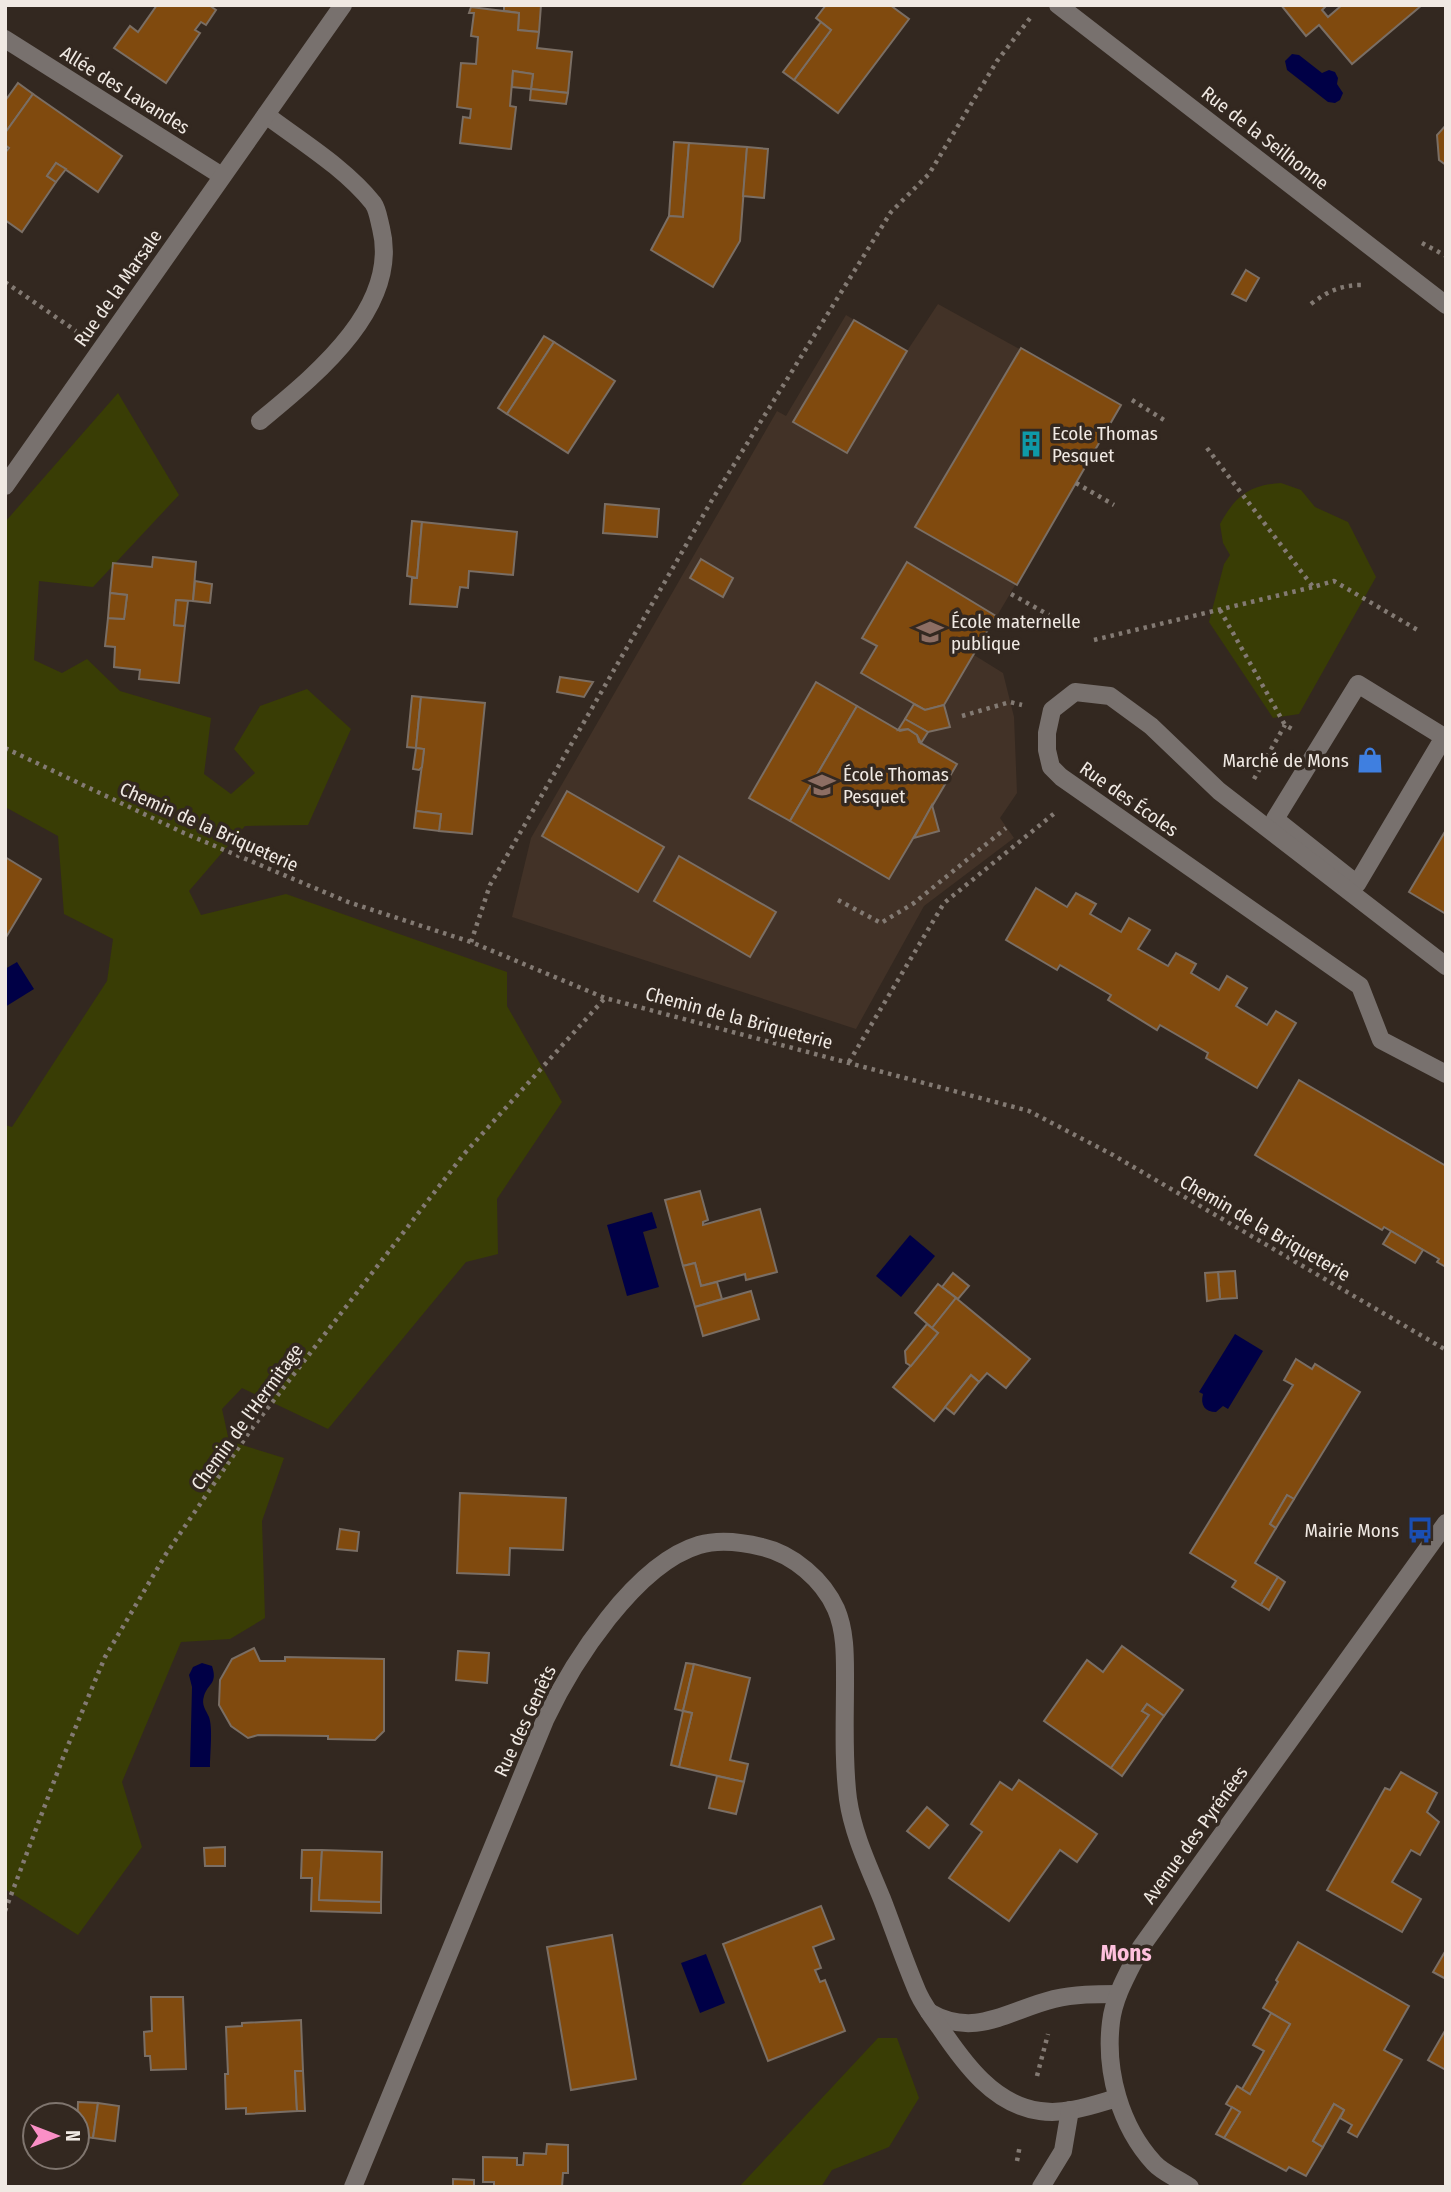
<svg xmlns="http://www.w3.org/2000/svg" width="1451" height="2192" viewBox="0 0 1451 2192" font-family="'Fira Sans Condensed',sans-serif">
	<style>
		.education { fill: #423227 }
		.green { fill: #393d05 }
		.water { fill: #000046 }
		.building { fill: #804a0e; stroke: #7a6e64; stroke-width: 2 }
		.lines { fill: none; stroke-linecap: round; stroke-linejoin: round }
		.path { stroke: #837a73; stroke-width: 4.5; stroke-dasharray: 3.5 5; stroke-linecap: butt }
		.minor { stroke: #78716e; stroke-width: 18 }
		.labels { text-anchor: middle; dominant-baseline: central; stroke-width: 7; stroke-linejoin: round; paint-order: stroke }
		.street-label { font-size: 19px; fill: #f0e9e3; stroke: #332820 }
		.poi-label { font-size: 19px; fill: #f0e9e3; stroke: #332820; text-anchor: start }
		.quarter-label { font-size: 23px; font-weight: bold; fill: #fec0dd; stroke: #332820 }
	</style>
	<rect width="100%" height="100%" fill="#332820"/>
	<path class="education" d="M938,304L1121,405L974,655L1003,673L1014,717L1017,793L1000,818L1014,838L924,906L856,1029L512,917L531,838L777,411L786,416L846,315L907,351Z"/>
	<g class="green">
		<path d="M118,393L179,495L93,587L39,581L34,660L62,673L87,659L120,691L211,718L204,774L231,794L255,773L234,749L260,706L307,689L351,729L308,825L245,826L189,891L201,915L286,894L507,972V1006L562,1102L497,1199L498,1254L466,1262L328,1429L242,1388L222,1409L229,1441L284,1458L262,1521L265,1618L230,1639L181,1642L122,1782L142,1847L78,1935L5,1889V1125L12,1127L107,981L113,939L64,914L58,836L7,808L5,522Z"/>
		<path d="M1281,483L1301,490L1315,507L1348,522L1376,577L1299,714L1273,718L1209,622L1224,564L1230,555L1223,543L1220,524C1235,497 1248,485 1281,483Z"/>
		<path d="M878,2038H897L919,2098L889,2147L832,2170L821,2187H739Z"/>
	</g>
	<g class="water">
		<path d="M1292,54L1299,55L1322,73L1329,70L1335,72L1338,78L1337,84L1343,93L1340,100L1335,103L1328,102L1287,70L1285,61Z"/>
		<path d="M17,962L34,989L5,1007V969Z"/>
		<path d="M652,1212L657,1228L643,1232L659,1287L627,1296L607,1225Z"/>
		<path d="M910,1235L935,1256L901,1297L876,1276Z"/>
		<path d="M1235,1334L1263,1351L1228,1409L1223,1406L1216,1412C1205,1412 1200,1405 1203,1394L1199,1392Z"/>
		<path d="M202,1663L212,1666C218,1684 208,1683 204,1696C201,1705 206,1710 209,1717C213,1728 210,1754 210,1767H190L192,1687L189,1675L193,1667Z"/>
		<path d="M706,1954L725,2003L700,2013L681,1963Z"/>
	</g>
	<g class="building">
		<path d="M157,5H209L216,10L206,25L201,22L195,30L200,33L166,83L114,48L130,26L138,32Z"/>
		<path d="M504,5H541L539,32L518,30L519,13L504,11Z"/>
		<path d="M826,5H890L909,19L838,113L794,80L831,30L816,18Z"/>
		<path d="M1281,5H1327L1322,10L1328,17L1342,5H1422L1352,64L1319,25L1306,36Z"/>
		<path d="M471,7L519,13L518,30L539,32L537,48L572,52L568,93L531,89L533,74L513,71L510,106L516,107L511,149L460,143L463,117L470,118L471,109L457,107L461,63L476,64L478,37L471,36L474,13H469Z"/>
		<path d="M821,22L831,30L794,80L783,72Z"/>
		<path d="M513,71L533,74L531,89L512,87Z"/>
		<path d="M18,83L33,94L5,133V101Z"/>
		<path d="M531,89L568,93L566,104L530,100Z"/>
		<path d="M33,94L122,156L98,192L56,163L47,176L56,182L22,232L5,220V153L9,148L5,145V133Z"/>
		<path d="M1446,125V165L1439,160L1437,135Z"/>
		<path d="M674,142L689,143L683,217L669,216Z"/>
		<path d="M689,143L747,147L740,241L713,287L651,250L669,216L683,217Z"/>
		<path d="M747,147L768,149L764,198L743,196Z"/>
		<path d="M56,163L66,169L56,182L47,176Z"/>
		<path d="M1246,270L1259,278L1246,301L1232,294Z"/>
		<path d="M854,320L907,351L847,453L793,422Z"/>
		<path d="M544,336L554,342L507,414L498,408Z"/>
		<path d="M554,342L615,381L568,453L507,414Z"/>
		<path d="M1021,348L1121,405L1017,585L915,527Z"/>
		<path d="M605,504L659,509L657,537L603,533Z"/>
		<path d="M412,521L422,522L417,578L407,576Z"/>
		<path d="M422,522L517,532L513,575L469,571L468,588L460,587L457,607L410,604L412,578H417Z"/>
		<path d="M153,557L196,562L193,601L176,600L174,625L185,626L179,683L139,679L140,670L114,667L115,647L105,646L108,618L124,619L127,595L110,593L113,563L152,567Z"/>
		<path d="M701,559L733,578L723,597L690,578Z"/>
		<path d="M907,562L996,616L944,705L925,710L861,673L877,646L862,638Z"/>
		<path d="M195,581L212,584L210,603L193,601Z"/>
		<path d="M110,593L127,595L124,619L108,618Z"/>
		<path d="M176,600L188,601L185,626L174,625Z"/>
		<path d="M560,677L593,682L584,697L557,692Z"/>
		<path d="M816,682L857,706L790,821L749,798Z"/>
		<path d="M412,696L421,697L416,748L407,747Z"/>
		<path d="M421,697L485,703L472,834L439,831L441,814L416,811L424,749L416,748Z"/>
		<path d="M914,704L925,710L944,705L950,727L928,732L905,719Z"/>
		<path d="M857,706L900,731L908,729L917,735L919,742L957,764L889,879L790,821Z"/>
		<path d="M905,719L928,732L921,743L917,735L908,729L898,730Z"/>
		<path d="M416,748L424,749L422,767L419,770L413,769Z"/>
		<path d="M567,791L664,847L638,892L542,836Z"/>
		<path d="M932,805L939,831L914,838Z"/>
		<path d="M416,811L441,814L439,831L414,828Z"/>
		<path d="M1446,830V914L1409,892Z"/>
		<path d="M679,856L776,912L750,957L654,901Z"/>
		<path d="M5,857L41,879L5,939Z"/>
		<path d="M1036,888L1067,907L1076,893L1096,904L1090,914L1121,932L1129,918L1150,930L1138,949L1168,966L1176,953L1196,964L1191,973L1219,990L1227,976L1247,988L1236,1006L1267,1025L1276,1011L1296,1023L1257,1088L1206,1058L1208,1053L1160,1025L1157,1030L1108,1000L1111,995L1060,965L1057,970L1006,940Z"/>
		<path d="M1299,1080L1446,1166V1267L1437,1262L1439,1259L1391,1231L1384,1227L1382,1230L1255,1155Z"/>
		<path d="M700,1191L708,1220L703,1222V1225L760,1209L777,1272L746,1280L745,1274L701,1286L695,1263L683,1266L665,1200Z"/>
		<path d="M1391,1231L1423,1250L1415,1263L1383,1244Z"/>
		<path d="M695,1263L701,1286L717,1282L722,1299L695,1307L683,1266Z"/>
		<path d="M1235,1271L1237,1298L1220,1299L1218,1272Z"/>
		<path d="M1218,1272L1220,1299L1207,1301L1205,1273Z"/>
		<path d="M953,1273L969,1286L958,1299L942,1287Z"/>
		<path d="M938,1284L956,1298L932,1328L915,1313Z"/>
		<path d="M751,1291L759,1319L703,1336L695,1307Z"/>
		<path d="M956,1298L1030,1359L1006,1388L987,1373L979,1382L971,1375L934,1421L893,1387L938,1333L932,1328Z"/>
		<path d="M927,1324L938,1333L911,1366L906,1363L905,1351Z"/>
		<path d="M1296,1359L1312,1369L1315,1364L1360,1392L1294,1499L1287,1495L1270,1524L1276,1528L1255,1563L1278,1577L1261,1605L1232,1587L1236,1581L1190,1553L1293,1385L1284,1380Z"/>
		<path d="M971,1375L979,1382L954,1414L945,1407Z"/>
		<path d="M460,1493L566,1498L563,1550L510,1548L509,1575L457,1573Z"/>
		<path d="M1287,1495L1294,1499L1276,1528L1270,1524Z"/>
		<path d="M340,1529L359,1532L357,1551L337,1549Z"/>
		<path d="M1278,1577L1285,1582L1269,1610L1261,1605Z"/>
		<path d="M1122,1646L1183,1690L1164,1716L1147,1704L1142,1711L1149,1715L1111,1768L1044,1721L1087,1660L1103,1672Z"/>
		<path d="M254,1648L260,1661H285V1657L384,1659V1731L375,1740L328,1739V1736L258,1735L248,1738L231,1726L219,1705L220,1680L232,1659Z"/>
		<path d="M458,1651L489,1653L487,1683L456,1680Z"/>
		<path d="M686,1663L694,1664L683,1711L675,1709Z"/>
		<path d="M694,1664L750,1678L730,1760L748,1764L744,1782L679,1767L692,1713L683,1711Z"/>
		<path d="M1147,1704L1164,1716L1122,1776L1111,1768L1149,1715L1142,1711Z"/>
		<path d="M683,1711L692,1713L679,1767L671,1765Z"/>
		<path d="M1401,1772L1437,1793L1427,1812L1439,1822L1420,1855L1411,1850L1392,1882L1421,1899L1402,1932L1327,1890L1385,1788L1390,1790Z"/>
		<path d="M717,1776L744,1782L736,1814L709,1808Z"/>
		<path d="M1019,1780L1097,1834L1077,1862L1060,1850L1009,1921L949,1878L982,1832L971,1824L1000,1782L1012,1790Z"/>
		<path d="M927,1807L948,1825L929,1848L907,1831Z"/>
		<path d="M225,1847V1866H205L204,1848Z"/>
		<path d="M302,1850H322L319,1900L381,1902V1913L311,1911L312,1878H301Z"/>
		<path d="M322,1850L382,1852L381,1902L319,1900Z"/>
		<path d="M821,1906L834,1939L813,1947L821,1968L815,1970L820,1982L825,1980L845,2031L768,2061L723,1944Z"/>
		<path d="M612,1935L636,2079L571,2090L547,1947Z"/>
		<path d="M1298,1942L1409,2006L1384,2050L1402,2060L1357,2137L1348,2132L1352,2125L1340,2118L1344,2110L1334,2104L1313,2141L1323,2147L1306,2176L1289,2167L1286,2171L1224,2138L1240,2112L1226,2104L1237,2086L1250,2094L1290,2024L1263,2008L1278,1982L1276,1980Z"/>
		<path d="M1446,1950V1979L1433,1972Z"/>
		<path d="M151,1997H183L186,2069L151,2070L150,2056H145L144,2032L152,2031Z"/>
		<path d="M1271,2013L1290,2024L1250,2094L1242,2089L1264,2051L1253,2045Z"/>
		<path d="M301,2020L303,2071H295L297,2111L246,2114V2108L226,2109L225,2074H228L226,2027L242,2026V2023Z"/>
		<path d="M1446,2029V2070L1428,2060Z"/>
		<path d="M295,2071H303L305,2111H297Z"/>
		<path d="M78,2102L98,2103L93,2138L77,2136Z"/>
		<path d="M98,2103L119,2106L115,2141L93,2138Z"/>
		<path d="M1334,2104L1344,2110L1323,2147L1313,2141Z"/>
		<path d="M1232,2107L1240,2112L1224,2138L1216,2134Z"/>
		<path d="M547,2144L568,2145V2173H563L562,2187H494V2182H483V2157L517,2158V2165H523L524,2153L546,2154Z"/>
		<path d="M453,2179L474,2180V2187H453Z"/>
	</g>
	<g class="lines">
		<g class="path">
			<path d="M1422,243L1446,256"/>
			<path d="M5,282L76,331"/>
			<path d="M1311,304C1328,291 1341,285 1362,285"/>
			<path d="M1132,400L1164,420"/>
			<path d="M1207,448L1313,587L1334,581L1421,632"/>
			<path d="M1076,483L1114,505"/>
			<path d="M1011,594L1049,615"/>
			<path d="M1220,610L1285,725L1294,730"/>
			<path d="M1094,640L1313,587"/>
			<path d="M962,716L1010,702L1022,705"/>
			<path d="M5,748L184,833L348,902L471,942L605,998L1029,1111L1113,1155L1446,1350"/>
			<path d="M1254,779L1285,725"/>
			<path d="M838,900L881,923L914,903L1006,828"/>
			<path d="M471,942L490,885L712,500L891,212L929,174L997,61L1031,17"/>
			<path d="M849,1062L944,903L1056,812"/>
			<path d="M5,1911L64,1755L105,1657L166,1554L250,1431L464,1154L605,998"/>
			<path d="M1037,2076L1048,2034"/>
			<path d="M1017,2161L1020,2145"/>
		</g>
		<g class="minor">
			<path d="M1058,5L1446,305"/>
			<path d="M5,39L222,176"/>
			<path d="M260,421C313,377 401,308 381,228C379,221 378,210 373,203C345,168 302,142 266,115"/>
			<path d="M5,486L343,5"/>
			<path d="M1358,684L1444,737L1357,884L1275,819Z"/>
			<path d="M1446,966L1219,791L1151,726L1110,696L1075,692L1052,710L1047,733V750L1051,767L1061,777L1360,986L1381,1040L1446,1074"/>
			<path d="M929,2012C975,2039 1009,2010 1054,1999C1075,1994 1096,1994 1118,1994"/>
			<path d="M353,2187L545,1720C572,1663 635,1564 699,1545C719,1539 742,1542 762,1547C793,1554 823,1580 836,1609C846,1632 845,1659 845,1683C845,1721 843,1761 848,1799C853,1834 869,1867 882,1899C894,1930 905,1963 918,1993C924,2006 933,2018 941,2029C964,2063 994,2105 1040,2111C1066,2115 1093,2105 1117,2098"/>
			<path d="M1041,2187L1063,2151L1070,2110"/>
			<path d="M1190,2187C1179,2179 1163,2173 1154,2163C1120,2126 1105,2071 1111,2022C1114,1995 1130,1970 1141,1947L1446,1523"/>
		</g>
	</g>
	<defs>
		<g id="building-bare" transform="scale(2.1)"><path d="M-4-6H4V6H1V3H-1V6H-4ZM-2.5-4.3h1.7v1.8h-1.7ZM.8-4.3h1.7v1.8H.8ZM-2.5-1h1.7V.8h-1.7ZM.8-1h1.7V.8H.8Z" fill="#0f9aa8" stroke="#332820" stroke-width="2.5" paint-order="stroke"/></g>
		<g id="school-bare" transform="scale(2.1)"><path d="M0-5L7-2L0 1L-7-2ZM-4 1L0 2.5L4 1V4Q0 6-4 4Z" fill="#8d6e63" stroke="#332820" stroke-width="2.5" paint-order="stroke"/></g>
		<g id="shop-bare" transform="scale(2.1)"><path d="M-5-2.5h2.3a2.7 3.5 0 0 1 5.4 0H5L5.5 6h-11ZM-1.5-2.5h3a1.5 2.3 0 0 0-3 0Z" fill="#3f7fe0" stroke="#332820" stroke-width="2.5" paint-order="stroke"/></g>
		<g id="bus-bare" transform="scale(2.1)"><path d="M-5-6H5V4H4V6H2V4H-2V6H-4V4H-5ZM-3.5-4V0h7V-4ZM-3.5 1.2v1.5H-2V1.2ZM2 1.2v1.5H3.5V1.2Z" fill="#1a4fb4" stroke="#332820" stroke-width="2.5" paint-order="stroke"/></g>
	</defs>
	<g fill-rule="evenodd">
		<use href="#building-bare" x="1031" y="444"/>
		<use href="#school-bare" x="930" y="632"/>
		<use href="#shop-bare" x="1370" y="760"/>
		<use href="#school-bare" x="822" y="785"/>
		<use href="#bus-bare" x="1420" y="1530"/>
	</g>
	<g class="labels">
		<g class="street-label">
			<text transform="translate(125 90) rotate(32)">Allée des Lavandes</text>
			<text transform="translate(1265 138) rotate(38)">Rue de la Seilhonne</text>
			<text transform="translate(118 288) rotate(-55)">Rue de la Marsale</text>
			<text transform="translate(1129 799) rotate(35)">Rue des Écoles</text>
			<text transform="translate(209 827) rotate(24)">Chemin de la Briqueterie</text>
			<text transform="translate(739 1018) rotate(15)">Chemin de la Briqueterie</text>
			<text transform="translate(1265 1228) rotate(30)">Chemin de la Briqueterie</text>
			<text transform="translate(247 1417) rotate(-54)">Chemin de l'Hermitage</text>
			<text transform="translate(525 1721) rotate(-65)">Rue des Genêts</text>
			<text transform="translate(1195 1835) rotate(-54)">Avenue des Pyrénées</text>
		</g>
		<g class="poi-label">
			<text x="1052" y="433">Ecole Thomas<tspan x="1052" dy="22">Pesquet</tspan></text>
			<text x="951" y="621">École maternelle<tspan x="951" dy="22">publique</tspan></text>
			<text x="1349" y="760" text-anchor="end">Marché de Mons</text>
			<text x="843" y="774">École Thomas<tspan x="843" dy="22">Pesquet</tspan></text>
			<text x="1399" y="1530" text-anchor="end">Mairie Mons</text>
		</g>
		<g class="quarter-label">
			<text x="1126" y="1953">Mons</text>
		</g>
	</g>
	<rect width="1451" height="2192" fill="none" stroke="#f0e9e3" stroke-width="14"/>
	<g transform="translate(56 2136) rotate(90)"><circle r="33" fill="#332820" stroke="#7f756e" stroke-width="2"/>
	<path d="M0-5L12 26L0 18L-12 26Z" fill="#fa8fc6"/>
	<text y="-10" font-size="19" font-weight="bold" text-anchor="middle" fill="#f0e9e3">N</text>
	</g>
</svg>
